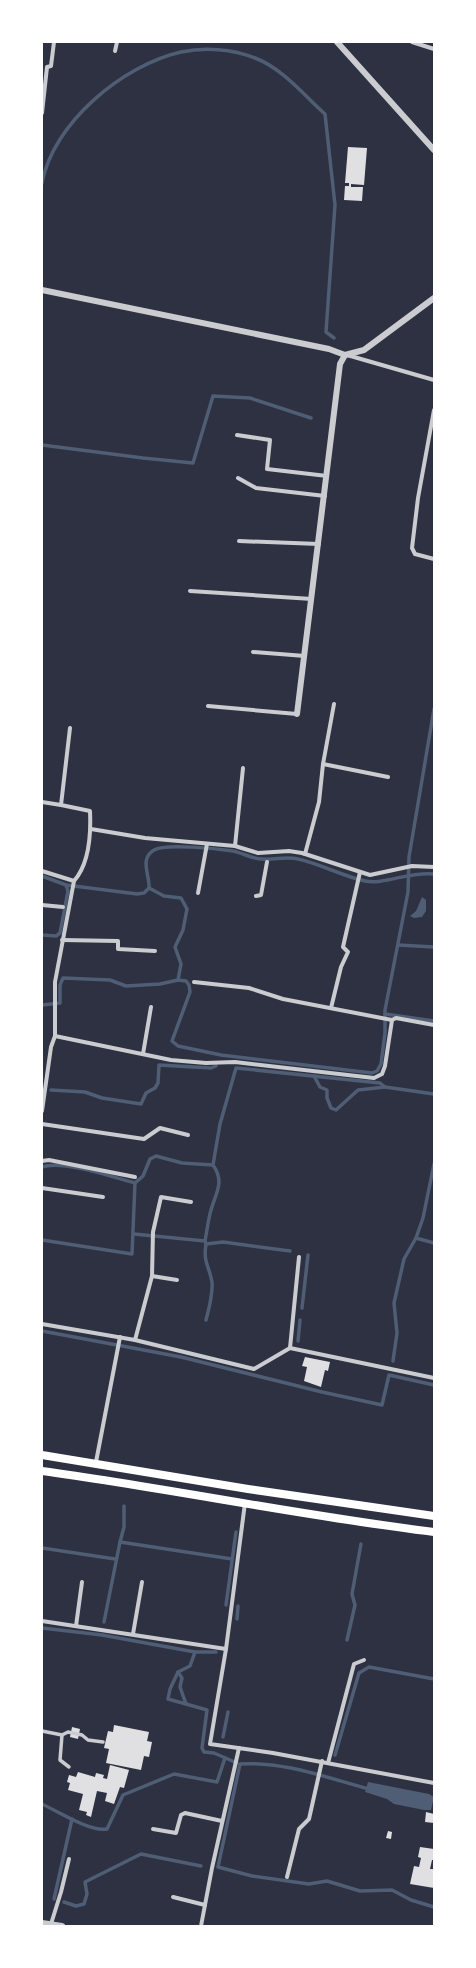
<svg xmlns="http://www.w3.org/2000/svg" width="476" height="1968" viewBox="0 0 476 1968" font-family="'Fira Sans Condensed',sans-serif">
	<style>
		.water { fill: #4f5d75 }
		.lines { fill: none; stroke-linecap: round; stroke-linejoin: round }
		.stream { stroke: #4f5d75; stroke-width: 3.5 }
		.building { fill: #e0e0e3 }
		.pedestrian { stroke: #caccd0; stroke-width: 3.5 }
		.minor { stroke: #caccd0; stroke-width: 4 }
		.tertiary { stroke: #caccd0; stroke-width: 6 }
		.primary { stroke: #fff; stroke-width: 8 }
	</style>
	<rect width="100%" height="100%" fill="#2d3142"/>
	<g class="water">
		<path d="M422,897L426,900V911L422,917L414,918L410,916L416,911Z"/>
		<path d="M368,1782L429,1794L434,1797L431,1810H424L394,1804L387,1799L365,1792Z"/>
	</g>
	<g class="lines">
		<g class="stream">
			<path d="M42,183C53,123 123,65 181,52C205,47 232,49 255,58C282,68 304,95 325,114L335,205L326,332L334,338"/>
			<path d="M42,445L143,458L193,463L213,396L250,398L311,418"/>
			<path d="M42,876L66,885L137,894L144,893L149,888C150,875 139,859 154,850C165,843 219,849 233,851C243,853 252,859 262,859C275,860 286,856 298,859C321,864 342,876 365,881C384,885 410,871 434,874"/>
			<path d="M149,888L164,896L181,898L187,909L183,930L175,947L181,964L178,980"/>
			<path d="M42,935L56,936L60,933L68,891L66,885"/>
			<path d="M398,945L434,947"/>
			<path d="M42,1005L60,1003V985L63,978L110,980L126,986L160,984L178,980L186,981L189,985L190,992L172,1041L178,1046L221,1055L372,1073L377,1071L381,1064L385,1033V1010L408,892L409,857L434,709"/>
			<path d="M385,1014L434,1021"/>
			<path d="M314,1076L320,1087L327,1090V1098L331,1108L336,1110L358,1090L385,1087"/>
			<path d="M51,1090L85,1092L102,1098L141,1104L146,1093L155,1088L158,1083L159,1065L211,1068L216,1066"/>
			<path d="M42,1167C63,1160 113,1177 135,1183L143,1176L150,1159L156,1156L182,1163L213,1165L220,1124L236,1068L380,1083L385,1087L434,1094"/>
			<path d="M134,1234L205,1241L206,1244L223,1242L290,1251"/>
			<path d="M416,1238L434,1243"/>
			<path d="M42,1240L132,1254L135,1183"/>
			<path d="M205,1241C207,1231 208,1220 211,1210C216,1192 225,1182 213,1165"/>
			<path d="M206,1244C203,1263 209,1265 212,1282C213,1295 209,1308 206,1320"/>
			<path d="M302,1308L308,1255"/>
			<path d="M42,1331L181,1357L322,1392L382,1405L389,1375L434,1385"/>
			<path d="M298,1341L300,1320"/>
			<path d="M393,1361L397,1333L394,1303L404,1259L416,1238L423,1218L434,1164"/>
			<path d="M120,1542L124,1527V1506"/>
			<path d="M42,1548L115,1559"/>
			<path d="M226,1605L236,1532"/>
			<path d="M237,1619L238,1606"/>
			<path d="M104,1622L120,1542L232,1559"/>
			<path d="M42,1628L102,1635L195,1652H216"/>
			<path d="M347,1640L355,1605L352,1594L361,1544"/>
			<path d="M195,1652L190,1666L178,1672L182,1678L180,1687L186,1704L207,1710L202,1748L204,1752L214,1753L237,1763"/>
			<path d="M178,1672L170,1689L168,1699L186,1704"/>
			<path d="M223,1737L228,1712"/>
			<path d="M335,1755L359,1673L369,1667L434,1679"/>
			<path d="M369,1789C327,1778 284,1761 240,1764L218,1867L252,1876L309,1884L327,1881L360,1891L392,1890L411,1900L434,1907"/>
			<path d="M42,1804C57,1811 90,1832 107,1829L123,1795L174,1774L217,1782L225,1758"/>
			<path d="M54,1899L72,1819"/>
			<path d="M64,1902L76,1906L84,1904L87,1894L85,1882L141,1854L201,1866"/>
		</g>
	</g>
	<g class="building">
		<path d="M348,147L367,148L364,185L351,184V187H363L362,201L344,200L345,186H349V183H345Z"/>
		<path d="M305,1357L330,1362L328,1371L325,1370L321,1387L304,1381L307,1367L302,1366Z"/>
		<path d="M114,1725L149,1732L147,1741L152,1742L149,1757L144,1756L141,1770L106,1763L109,1749L104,1748L108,1731L113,1732Z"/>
		<path d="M72,1727L80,1729L78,1739L70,1737Z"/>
		<path d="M110,1765L129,1770L124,1788L120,1787L114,1804L105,1801L107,1793L97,1791L91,1817L86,1815L87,1812L79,1810L83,1794L68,1790L70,1783L67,1782L69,1775L76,1777L78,1772L95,1777L96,1773L104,1775L103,1778L107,1779Z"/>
		<path d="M426,1812L434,1814V1823L425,1822Z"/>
		<path d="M388,1831L392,1832L391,1839L386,1838Z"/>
		<path d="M420,1847L434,1849V1860H432L430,1869H434V1888L410,1884L414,1866L419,1867L421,1858L418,1857Z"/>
	</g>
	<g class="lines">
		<g class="pedestrian">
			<path d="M42,1731L62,1735L68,1732L82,1735L88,1740L103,1742"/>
			<path d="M62,1735L60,1760L69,1767"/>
		</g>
		<g class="minor">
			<path d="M412,42L434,49"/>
			<path d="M115,51L117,42"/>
			<path d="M42,113L47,67L51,66L54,42"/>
			<path d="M347,355L434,380"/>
			<path d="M434,410L418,498L412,548L415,554L434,559"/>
			<path d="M237,435L270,440L267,469L327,476"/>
			<path d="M238,478L256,488L325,496"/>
			<path d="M239,541L319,544"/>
			<path d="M190,591L312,599"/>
			<path d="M253,652L305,656"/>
			<path d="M208,706L297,714"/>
			<path d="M323,764L388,777"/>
			<path d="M42,802L61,805"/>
			<path d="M91,829L145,838L235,846L258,853L289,851L302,853L370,875L412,866L434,867"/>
			<path d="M235,846L243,768"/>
			<path d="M305,854L319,802L323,764L334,704"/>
			<path d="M42,871L74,881"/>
			<path d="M198,893L207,844"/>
			<path d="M256,896L261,895L267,862"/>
			<path d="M42,905L63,907"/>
			<path d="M62,940L118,941V949L155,951"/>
			<path d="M194,982L249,988L283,999L392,1020"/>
			<path d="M331,1008L341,967L348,952L343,947L360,872"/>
			<path d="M55,1036L171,1060L206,1063L235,1062L374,1078L382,1074L385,1066L392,1020L396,1018L434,1025"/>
			<path d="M143,1054L151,1007"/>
			<path d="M42,1111L51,1047L55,1036V982L74,881C90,863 91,833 90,811L61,805L70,728"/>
			<path d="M42,1124L144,1139L160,1128L188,1135"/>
			<path d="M42,1161L49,1160L135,1177"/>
			<path d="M42,1188L103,1197"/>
			<path d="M152,1276L177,1280"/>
			<path d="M42,1324L135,1340L254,1369L290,1348L434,1378"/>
			<path d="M135,1340L152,1276L153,1232L161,1197L191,1202"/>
			<path d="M290,1348L299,1257"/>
			<path d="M96,1462L120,1337"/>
			<path d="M245,1503L226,1649L210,1744L273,1753L434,1783"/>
			<path d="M42,1621L226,1649"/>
			<path d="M76,1626L82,1582"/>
			<path d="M133,1634L142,1582"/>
			<path d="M328,1763L354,1664L364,1660"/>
			<path d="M153,1829L176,1833L181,1815L185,1813L222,1821"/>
			<path d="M287,1877L299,1829L309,1819L322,1761"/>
			<path d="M173,1897L205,1905"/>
			<path d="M51,1924L61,1892L69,1859"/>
			<path d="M201,1926L212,1868L239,1748"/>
		</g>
		<g class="tertiary">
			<path d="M337,42L434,150"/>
			<path d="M42,290L329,349L345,355"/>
			<path d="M297,714L340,364L345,355L364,350L434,298"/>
			<path d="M42,1923L62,1926"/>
		</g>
		<g class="primary">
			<path d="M42,1455L248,1489L434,1516"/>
			<path d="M42,1471C173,1489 303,1516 434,1532"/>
		</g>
	</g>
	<rect width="476" height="1968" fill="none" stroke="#ffffff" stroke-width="86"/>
</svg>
